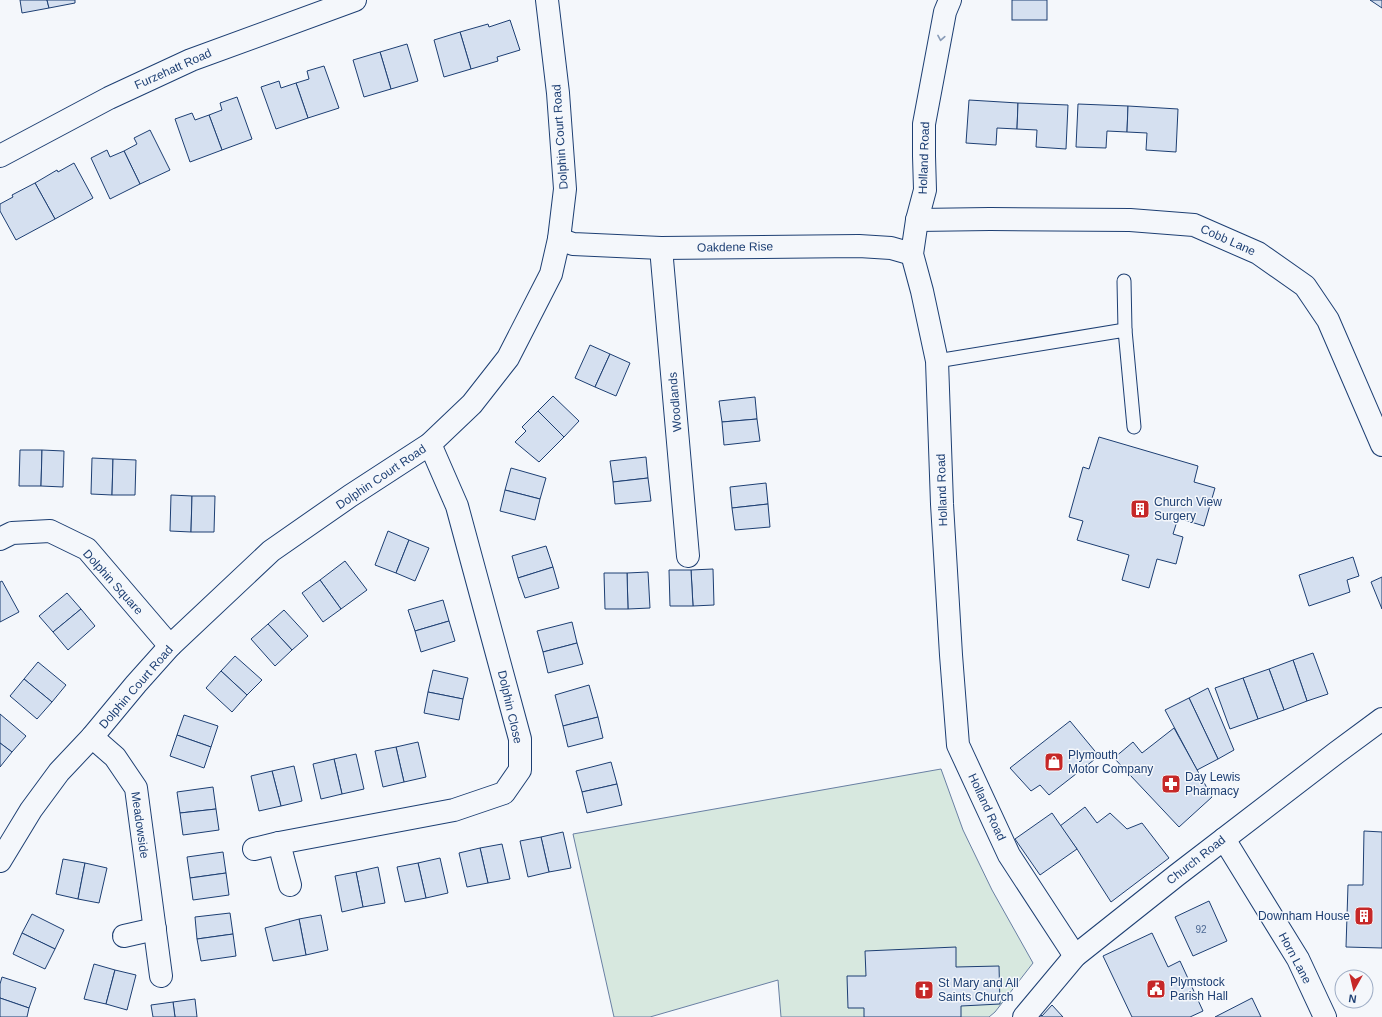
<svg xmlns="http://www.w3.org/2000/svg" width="1382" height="1017" viewBox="0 0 1382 1017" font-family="Arial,sans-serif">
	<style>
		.green { fill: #d7e8df; stroke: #687fa3 }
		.building { fill: #d5e0f0; stroke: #1d3f73 }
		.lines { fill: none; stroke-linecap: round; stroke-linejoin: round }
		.service-casing { stroke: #1d3f73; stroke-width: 15 }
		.minor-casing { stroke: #1d3f73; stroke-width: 24 }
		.tertiary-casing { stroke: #1d3f73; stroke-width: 24 }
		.service { stroke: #f4f7fb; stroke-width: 13 }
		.minor { stroke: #f4f7fb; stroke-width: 22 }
		.tertiary { stroke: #f4f7fb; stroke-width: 22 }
		.oneway { stroke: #889bb7 }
		.labels { text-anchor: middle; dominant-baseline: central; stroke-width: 3; stroke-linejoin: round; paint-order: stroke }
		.number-label { font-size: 10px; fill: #4b6792 }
		.street-label { font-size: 12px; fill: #1d3f73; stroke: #f4f7fb }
		.poi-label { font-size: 12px; fill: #1d3f73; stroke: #f4f7fb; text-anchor: start }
	</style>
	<rect width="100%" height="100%" fill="#f4f7fb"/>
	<path class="green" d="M941,769L963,830L992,890L1033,963L995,1012L989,1017H781L778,980L650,1017H614L573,834Z"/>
	<g class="building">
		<path d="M20,0H47L49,8L22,13Z"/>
		<path d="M47,0H75V3L49,8Z"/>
		<rect x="1012" y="0" width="35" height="20"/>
		<path d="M1370,0H1382V8Z"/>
		<path d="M510,20L520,50L497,57L498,61L471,69L460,32L488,24L489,27Z"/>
		<path d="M460,32L471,69L444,77L434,40Z"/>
		<path d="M407,44L418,81L391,89L380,52Z"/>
		<path d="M380,52L391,89L364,97L353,60Z"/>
		<path d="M324,66L339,108L308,118L296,83L309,79L307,71Z"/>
		<path d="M279,81L281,88L296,83L308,118L276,129L261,87Z"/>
		<path d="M237,97L252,139L222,150L209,115L222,110L220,103Z"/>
		<path d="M969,100L1018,103L1017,129L997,128L996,145L966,143Z"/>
		<path d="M1018,103L1068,105L1066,149L1036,147L1037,130L1017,129Z"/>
		<path d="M1078,104L1128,106L1127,132L1107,131L1106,148L1076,147Z"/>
		<path d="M1128,106L1178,109L1176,152L1146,150L1147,133L1127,132Z"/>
		<path d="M192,113L195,120L209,115L222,150L190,162L175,119Z"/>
		<path d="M150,130L170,170L140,184L124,151L137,144L134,138Z"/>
		<path d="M107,150L110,157L124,151L140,184L110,199L91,158Z"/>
		<path d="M74,163L93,198L55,219L35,183L57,170L58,172Z"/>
		<path d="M35,183L55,219L16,240L0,211V204L13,197L12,195Z"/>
		<path d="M590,345L610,354L595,387L575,378Z"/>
		<path d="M610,354L630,363L616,396L595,387Z"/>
		<path d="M553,396L579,421L564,437L538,411Z"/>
		<path d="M755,397L757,419L722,422L719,401Z"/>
		<path d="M538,411L564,437L539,462L515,442L526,431L522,427Z"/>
		<path d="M757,419L760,441L724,445L722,422Z"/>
		<path d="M1099,437L1198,466L1194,482L1215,488L1204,526L1178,518L1173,534L1183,537L1176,564L1157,559L1149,588L1122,580L1129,555L1077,540L1083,521L1069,517L1083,467L1089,469Z"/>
		<path d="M20,450H42L41,486H19Z"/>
		<path d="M42,450L64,451L63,487L41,486Z"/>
		<path d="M646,457L648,478L613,482L610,461Z"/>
		<path d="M92,458L113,459L112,495L91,494Z"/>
		<path d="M113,459L136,460L135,495H112Z"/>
		<path d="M511,468L546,478L540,499L505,490Z"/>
		<path d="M648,478L651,501L615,504L613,482Z"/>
		<path d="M766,483L768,504L732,508L730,487Z"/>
		<path d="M505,490L540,499L535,520L500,511Z"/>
		<path d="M171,495L192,496L191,532L170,531Z"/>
		<path d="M192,496H215L214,532H191Z"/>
		<path d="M768,504L770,527L735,530L732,508Z"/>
		<path d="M388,531L409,540L396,573L375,565Z"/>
		<path d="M409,540L429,548L415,581L396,573Z"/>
		<path d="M546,546L553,567L518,578L512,556Z"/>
		<path d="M1353,557L1359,576L1347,580L1350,592L1309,606L1299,575Z"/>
		<path d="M345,561L367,590L341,609L320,580Z"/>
		<path d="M553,567L559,588L525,598L518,578Z"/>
		<path d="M713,569L714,605L693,606L691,570Z"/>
		<path d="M669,570H691L693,606H670Z"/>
		<path d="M648,572L650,608L628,609L627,573Z"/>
		<path d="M604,573H627L628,609H605Z"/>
		<path d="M1382,577V609L1371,582Z"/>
		<path d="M320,580L341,609L323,622L302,593Z"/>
		<path d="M2,581L19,612L0,622V582Z"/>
		<path d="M67,593L81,609L53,632L39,616Z"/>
		<path d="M443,600L449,621L415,631L408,610Z"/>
		<path d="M81,609L95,626L68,650L53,632Z"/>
		<path d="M284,610L308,636L292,650L268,624Z"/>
		<path d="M449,621L455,641L421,652L415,631Z"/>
		<path d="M572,622L577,643L543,652L537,631Z"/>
		<path d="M268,624L292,650L275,666L251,639Z"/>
		<path d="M577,643L583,664L548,673L543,652Z"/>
		<path d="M1313,653L1328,694L1307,701L1293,660Z"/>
		<path d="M235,656L262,680L247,695L221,671Z"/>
		<path d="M1293,660L1307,701L1284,710L1269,669Z"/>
		<path d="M38,662L66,685L52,702L24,679Z"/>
		<path d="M1269,669L1284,710L1258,719L1243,678Z"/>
		<path d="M433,670L468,678L463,699L428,692Z"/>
		<path d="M221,671L247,695L232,712L206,688Z"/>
		<path d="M1243,678L1258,719L1230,729L1215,688Z"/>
		<path d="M24,679L52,702L37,719L10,696Z"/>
		<path d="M589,685L598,717L563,726L555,695Z"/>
		<path d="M1208,688L1234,750L1218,759L1189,698Z"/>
		<path d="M428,692L463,699L459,720L424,713Z"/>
		<path d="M1189,698L1218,759L1197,770L1165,710Z"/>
		<path d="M0,714L26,736L12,752L0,743Z"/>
		<path d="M184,715L218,726L211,747L177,735Z"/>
		<path d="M598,717L603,738L568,747L563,726Z"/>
		<path d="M1070,721L1099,756L1049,795L1040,785L1031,791L1010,768Z"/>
		<path d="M1174,728L1212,797L1179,827L1114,758L1133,742L1142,753Z"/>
		<path d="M177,735L211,747L204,768L170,756Z"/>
		<path d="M418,742L426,777L404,782L396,747Z"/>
		<path d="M0,743L12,752L0,767Z"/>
		<path d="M396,747L404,782L383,787L375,751Z"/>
		<path d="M356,754L364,789L342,794L334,759Z"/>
		<path d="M334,759L342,794L321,799L313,764Z"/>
		<path d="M611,762L617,784L582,792L576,771Z"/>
		<path d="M294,766L302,801L281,806L272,771Z"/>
		<path d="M272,771L281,806L259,811L251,776Z"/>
		<path d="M617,784L622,805L587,813L582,792Z"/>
		<path d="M213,787L216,809L180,813L177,792Z"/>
		<path d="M1085,807L1097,823L1110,813L1127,829L1142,823L1169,858L1111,902L1077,849L1060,826Z"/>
		<path d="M216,809L219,830L183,835L180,813Z"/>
		<path d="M1052,813L1077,849L1040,875L1015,839Z"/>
		<path d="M1364,831L1382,832V948L1346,947L1348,885H1363Z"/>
		<path d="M563,832L571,868L549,872L541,837Z"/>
		<path d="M541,837L549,872L528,877L520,841Z"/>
		<path d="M502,844L510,879L488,883L480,848Z"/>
		<path d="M480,848L488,883L467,887L459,853Z"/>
		<path d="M223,852L226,873L190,878L187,857Z"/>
		<path d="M440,858L448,893L426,898L418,863Z"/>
		<path d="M63,859L85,863L78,899L56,894Z"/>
		<path d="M85,863L107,868L99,903L78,899Z"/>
		<path d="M418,863L426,898L405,902L397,867Z"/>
		<path d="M378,867L385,903L363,907L356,872Z"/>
		<path d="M356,872L363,907L342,912L335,876Z"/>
		<path d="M226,873L229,895L193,900L190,878Z"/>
		<path d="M1209,901L1227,941L1193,956L1175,917Z"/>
		<path d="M230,913L233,934L197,939L195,917Z"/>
		<path d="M32,914L64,930L55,949L22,933Z"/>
		<path d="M321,915L328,950L306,955L299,919Z"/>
		<path d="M299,919L306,955L273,961L265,928Z"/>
		<path d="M22,933L55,949L45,969L13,954Z"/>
		<path d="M1152,933L1168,967L1180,961L1203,1011L1190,1017H1132L1103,956Z"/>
		<path d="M233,934L236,956L201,961L197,939Z"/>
		<path d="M956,947V967L999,966L1000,1004L961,1006V1017H864V1008H848L847,976H866L865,951Z"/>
		<path d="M94,964L115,970L106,1004L84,999Z"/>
		<path d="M115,970L136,975L127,1010L106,1004Z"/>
		<path d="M2,977L36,988L29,1008L0,998V984Z"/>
		<path d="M0,998L29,1008L27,1017H0Z"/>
		<path d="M1252,998L1261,1017H1215Z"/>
		<path d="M195,999L197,1017H175L173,1002Z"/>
		<path d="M173,1002L175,1017H153L151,1005Z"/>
		<path d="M1052,1005L1063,1017H1024L1033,1007L1042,1016Z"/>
	</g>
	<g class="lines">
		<g class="service-casing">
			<g id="service">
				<path d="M1124,281L1125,330"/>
				<path d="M937,361L1125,330L1134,427"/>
			</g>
		</g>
		<g class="minor-casing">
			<g id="minor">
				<path d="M950,0L945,12L924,124V156L925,190L917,220L912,254L922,291L937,361L942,504L951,655L958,745L1009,855L1075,956"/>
				<path d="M917,220L990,219L1130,220L1194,225L1258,253L1305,286L1328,320L1382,445"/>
				<path d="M559,239L573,244L661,248L859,246L891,248L912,254"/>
				<path d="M661,248L688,556"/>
				<path d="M0,539L12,533L50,531L87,549L170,646"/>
				<path d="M92,737L115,757L136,788L161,976"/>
				<path d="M1224,839L1298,959L1325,1017"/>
				<path d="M254,849L279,843"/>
				<path d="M0,861L31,810L59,772L92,737L136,684L170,646L271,551L350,496L430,444L472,404L508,358L551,274L559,239L565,189L558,93L547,0"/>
				<path d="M290,885L279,843L454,810L504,793L520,770V739L457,506L430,444"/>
				<path d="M124,936L155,929"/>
				<path d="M1024,1017L1075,956L1177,875L1336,753L1382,719"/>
			</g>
		</g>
		<g class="tertiary-casing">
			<path id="tertiary" d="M0,156L109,98L191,60L355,0"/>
		</g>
		<use href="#service" class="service"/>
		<use href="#minor" class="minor"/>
		<use href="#tertiary" class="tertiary"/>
	</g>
	<defs><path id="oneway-chevron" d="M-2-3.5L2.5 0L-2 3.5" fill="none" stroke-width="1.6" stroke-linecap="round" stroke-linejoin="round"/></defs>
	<use class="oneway" href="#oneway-chevron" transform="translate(941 38) rotate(100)"/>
	<defs>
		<g id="building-square" transform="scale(1)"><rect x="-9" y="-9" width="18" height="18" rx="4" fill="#c62828" stroke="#f4f7fb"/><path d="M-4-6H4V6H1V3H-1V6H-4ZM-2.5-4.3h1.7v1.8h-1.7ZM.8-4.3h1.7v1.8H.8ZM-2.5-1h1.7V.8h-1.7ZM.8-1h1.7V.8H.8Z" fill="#fff"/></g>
		<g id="shop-square" transform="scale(1)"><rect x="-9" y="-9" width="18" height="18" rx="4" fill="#c62828" stroke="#f4f7fb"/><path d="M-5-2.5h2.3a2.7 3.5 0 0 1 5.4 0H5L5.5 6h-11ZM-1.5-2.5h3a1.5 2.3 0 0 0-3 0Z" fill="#fff"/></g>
		<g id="pharmacy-square" transform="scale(1)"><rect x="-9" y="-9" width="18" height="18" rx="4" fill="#c62828" stroke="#f4f7fb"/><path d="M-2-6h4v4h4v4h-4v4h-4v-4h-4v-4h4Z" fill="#fff"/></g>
		<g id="civic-square" transform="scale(1)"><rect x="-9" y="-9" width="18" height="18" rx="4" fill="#c62828" stroke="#f4f7fb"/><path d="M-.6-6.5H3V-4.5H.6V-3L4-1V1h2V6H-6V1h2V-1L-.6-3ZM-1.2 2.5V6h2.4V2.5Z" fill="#fff"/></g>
		<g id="church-square" transform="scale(1)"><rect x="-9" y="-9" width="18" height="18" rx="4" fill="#c62828" stroke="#f4f7fb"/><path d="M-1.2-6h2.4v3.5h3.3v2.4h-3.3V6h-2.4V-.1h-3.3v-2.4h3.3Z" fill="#fff"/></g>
	</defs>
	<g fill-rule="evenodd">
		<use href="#building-square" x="1140" y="509"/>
		<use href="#shop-square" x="1054" y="762"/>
		<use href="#pharmacy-square" x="1171" y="784"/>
		<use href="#building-square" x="1364" y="916"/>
		<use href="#civic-square" x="1156" y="989"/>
		<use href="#church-square" x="924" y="990"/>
	</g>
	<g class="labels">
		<g class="number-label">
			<text x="1201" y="929">92</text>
		</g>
		<g class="street-label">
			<text transform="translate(173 69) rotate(-24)">Furzehatt Road</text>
			<text transform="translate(560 137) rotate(-94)">Dolphin Court Road</text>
			<text transform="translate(924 158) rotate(-88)">Holland Road</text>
			<text transform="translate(1228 240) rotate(24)">Cobb Lane</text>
			<text transform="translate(735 247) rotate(-1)">Oakdene Rise</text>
			<text transform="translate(675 402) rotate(-95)">Woodlands</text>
			<text transform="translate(381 477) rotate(-34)">Dolphin Court Road</text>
			<text transform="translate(942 490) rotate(-92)">Holland Road</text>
			<text transform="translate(113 582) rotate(48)">Dolphin Square</text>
			<text transform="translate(136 687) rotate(-49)">Dolphin Court Road</text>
			<text transform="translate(510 707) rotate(77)">Dolphin Close</text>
			<text transform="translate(987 807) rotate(65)">Holland Road</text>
			<text transform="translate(140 825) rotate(82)">Meadowside</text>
			<text transform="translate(1196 860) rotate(-38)">Church Road</text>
			<text transform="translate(1295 958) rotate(62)">Horn Lane</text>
		</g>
		<g class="poi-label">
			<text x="1154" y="502">Church View<tspan x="1154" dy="14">Surgery</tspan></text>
			<text x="1068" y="755">Plymouth<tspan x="1068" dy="14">Motor Company</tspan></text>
			<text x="1185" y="777">Day Lewis<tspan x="1185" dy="14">Pharmacy</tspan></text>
			<text x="1350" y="916" text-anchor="end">Downham House</text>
			<text x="1170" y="982">Plymstock<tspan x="1170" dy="14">Parish Hall</tspan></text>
			<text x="938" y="983">St Mary and All<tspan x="938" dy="14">Saints Church</tspan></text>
		</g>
	</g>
	<g transform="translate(1354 989) rotate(188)"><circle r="19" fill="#f4f7fb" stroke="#9eadc5"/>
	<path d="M0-3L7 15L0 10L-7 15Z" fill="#c62828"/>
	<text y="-6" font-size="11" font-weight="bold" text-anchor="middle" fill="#1d3f73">N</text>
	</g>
</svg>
